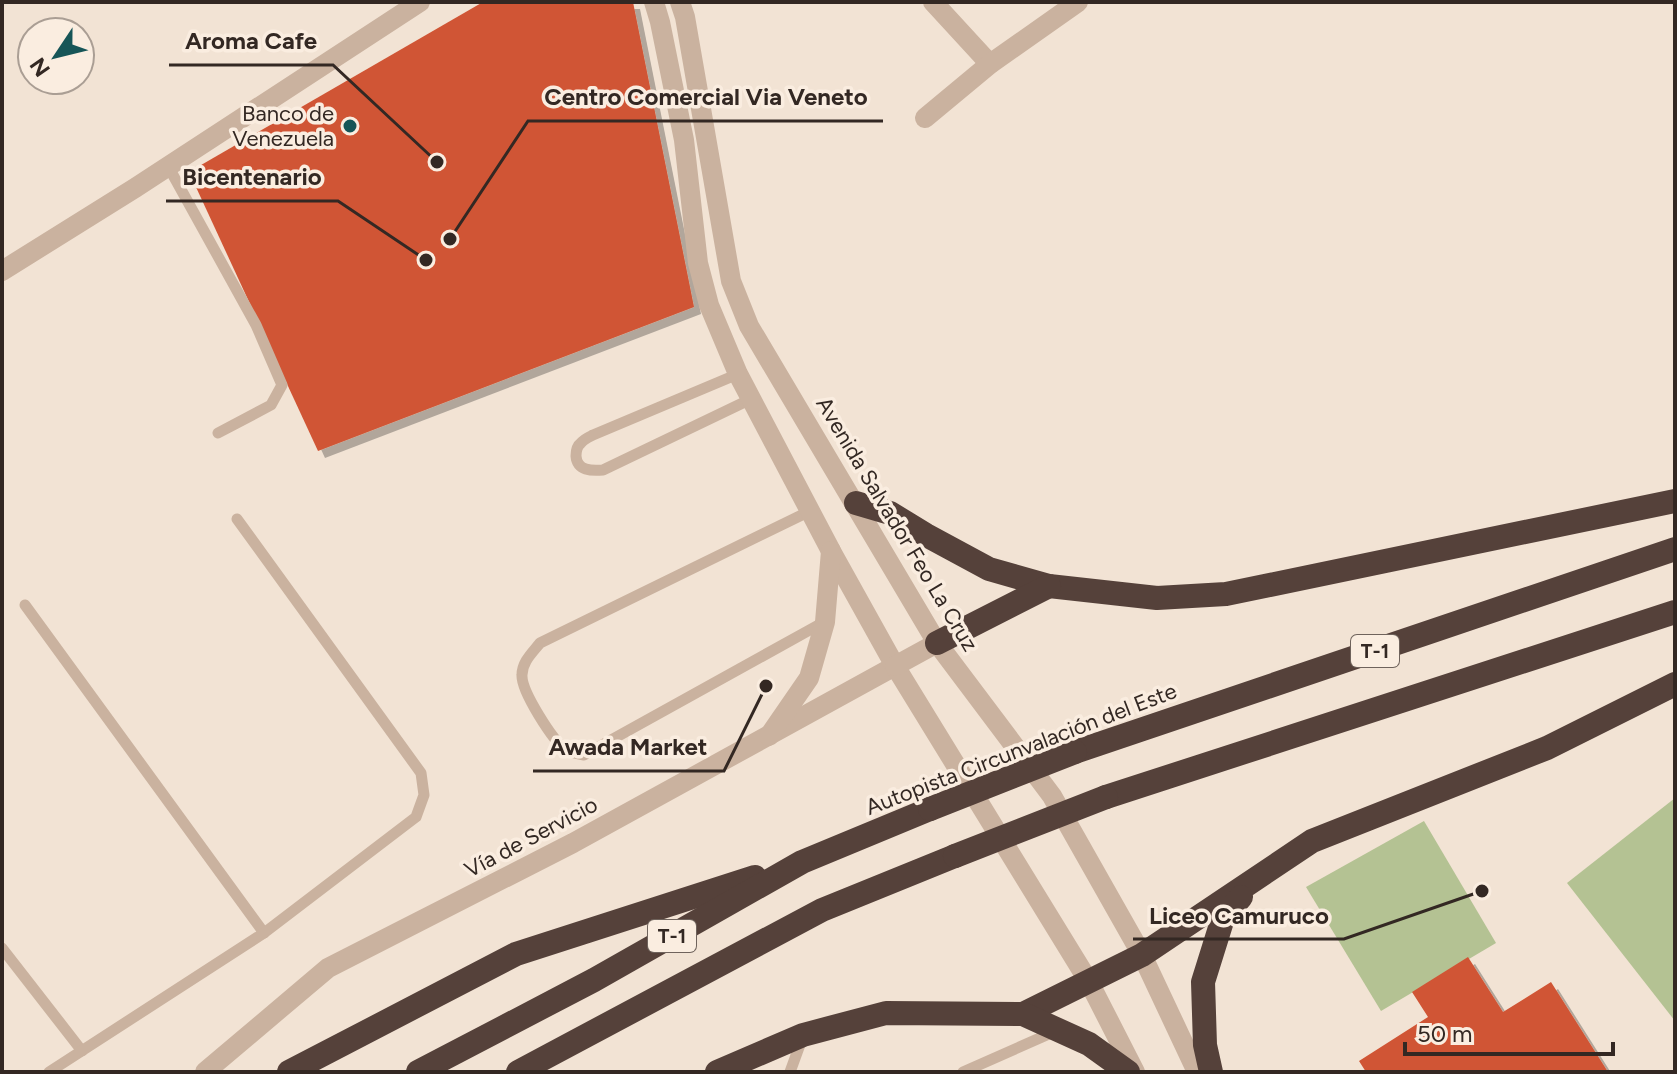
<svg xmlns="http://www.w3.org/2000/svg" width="1677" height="1074" viewBox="0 0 1677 1074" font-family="Figtree,sans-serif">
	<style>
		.green { fill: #b4c293 }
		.building { fill: #d05534; filter: url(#shadow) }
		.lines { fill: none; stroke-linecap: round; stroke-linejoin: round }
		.service { stroke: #cab29f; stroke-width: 11 }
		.minor { stroke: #cab29f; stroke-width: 20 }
		.tertiary { stroke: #cab29f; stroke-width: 20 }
		.motorway { stroke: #55413a; stroke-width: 24 }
		.motorway-bridge { stroke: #55413a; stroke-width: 24 }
		.poi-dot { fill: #165557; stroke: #faede0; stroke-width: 3 }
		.labels { text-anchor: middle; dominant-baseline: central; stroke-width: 7; stroke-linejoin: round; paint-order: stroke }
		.shield { fill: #faede0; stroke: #6f635c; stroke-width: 2 }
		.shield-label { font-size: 20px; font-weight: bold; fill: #332823 }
		.poi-label { font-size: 22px; fill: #332823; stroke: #faede0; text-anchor: end }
		.street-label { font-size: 22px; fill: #332823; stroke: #faede0 }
		.leader { fill: none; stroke: #332823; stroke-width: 3 }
		.callout-dot { fill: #332823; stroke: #faede0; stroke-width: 3 }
		.callout-label { font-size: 24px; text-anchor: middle; font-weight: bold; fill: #332823; stroke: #faede0; stroke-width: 7; stroke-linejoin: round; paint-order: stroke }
	</style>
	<defs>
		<filter id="shadow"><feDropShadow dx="7" dy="7" stdDeviation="0" flood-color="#0004"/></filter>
	</defs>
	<rect width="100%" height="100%" fill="#f2e3d4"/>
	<g class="green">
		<path d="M1675,798V1021L1567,883Z"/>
		<path d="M1424,821L1496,943L1381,1011L1306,887Z"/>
	</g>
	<g class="building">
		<path d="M483,2H633L694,307L318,451L189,172Z"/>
		<path d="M1468,957L1503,1012L1551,982L1608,1072H1366L1359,1061L1428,1017L1412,992Z"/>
	</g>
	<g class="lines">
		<g class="service">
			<path d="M168,166L256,325L282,385L271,405L218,433"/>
			<path d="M738,374L593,435C589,437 584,439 581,443C577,446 576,451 576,456C577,471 592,471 603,470L751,399"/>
			<path d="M810,511L540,643C532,653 522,662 522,675C521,691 553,741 566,750C572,753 578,754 584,755L824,622"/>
			<path d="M25,605L264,933"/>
			<path d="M2,948L82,1051"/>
			<path d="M49,1072L264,933L416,817L424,795L421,773L237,519"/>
			<path d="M790,1072L802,1039"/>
			<path d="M963,1072L1058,1030"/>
		</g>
		<g class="minor">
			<path d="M933,2L990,64"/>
			<path d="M925,118L990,64L1078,2"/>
			<path d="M2,271L135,188L420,2"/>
			<path d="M205,1072L328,968L573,843L895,666"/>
		</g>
		<g class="tertiary">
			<path d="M654,2L660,22L684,140L698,263L709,305L738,374L831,551L895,666L1089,982L1135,1072"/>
			<path d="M680,2L685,17L731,281L749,326L937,643L1052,796L1142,955L1197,1072"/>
			<path d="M895,666L937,643"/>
			<path d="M769,736L809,678L825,622L831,551"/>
		</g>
		<g class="motorway">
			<path d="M856,503L890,513L926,535L989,569L1049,586L1157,598L1226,594L1675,501"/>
			<path d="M937,643L1049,586"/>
			<path d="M1075,752L1675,549"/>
			<path d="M1106,797L1675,612"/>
			<path d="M1023,1014L1142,955L1312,841L1547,748L1675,684"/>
			<path d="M289,1072L516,954L755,877"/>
			<path d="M418,1072L594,980L802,862L930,809"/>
			<path d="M518,1072L822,910L955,856"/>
			<path d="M717,1072L803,1035L886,1013L1023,1014L1089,1044L1128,1072"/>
			<path d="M1211,1072L1205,1045L1203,982L1223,918L1241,897"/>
		</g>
		<g class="motorway-bridge">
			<path d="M930,809L1075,752"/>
			<path d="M955,856L1106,797"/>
		</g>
	</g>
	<circle class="poi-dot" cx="350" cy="126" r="8"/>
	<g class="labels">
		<g class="shield">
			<rect x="1351" y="635" width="48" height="32" rx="6"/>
			<rect x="648" y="920" width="48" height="32" rx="6"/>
		</g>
		<g class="shield-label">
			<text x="1375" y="651">T-1</text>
			<text x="672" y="936">T-1</text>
		</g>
		<g class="poi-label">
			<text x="334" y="113">Banco de<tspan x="334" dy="25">Venezuela</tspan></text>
		</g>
		<g class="street-label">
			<text transform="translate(897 524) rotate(59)">Avenida Salvador Feo La Cruz</text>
			<text transform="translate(1021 749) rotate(-21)">Autopista Circunvalación del Este</text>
			<text transform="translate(531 837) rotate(-28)">Vía de Servicio</text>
		</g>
	</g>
	<path class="leader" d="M437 162L333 65H169M450 239L528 121H883M426 260L338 201H166M766 686L724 771H533M1482 891L1344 939H1133"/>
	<g class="callout-dot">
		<circle cx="437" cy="162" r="8"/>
		<circle cx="450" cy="239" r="8"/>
		<circle cx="426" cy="260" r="8"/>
		<circle cx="766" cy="686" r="8"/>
		<circle cx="1482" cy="891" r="8"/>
	</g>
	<g class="callout-label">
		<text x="251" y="49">Aroma Cafe</text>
		<text x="706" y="105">Centro Comercial Via Veneto</text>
		<text x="252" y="185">Bicentenario</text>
		<text x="628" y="755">Awada Market</text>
		<text x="1239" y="924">Liceo Camuruco</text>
	</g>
	<rect width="1677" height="1074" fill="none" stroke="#332823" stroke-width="8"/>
	<g transform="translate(56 56) rotate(235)"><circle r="38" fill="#faede0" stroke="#aa9e94" stroke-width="2"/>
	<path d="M0-6L14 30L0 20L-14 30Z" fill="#165557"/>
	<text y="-12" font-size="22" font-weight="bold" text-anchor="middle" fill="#332823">N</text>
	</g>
	<path d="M1405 1042v12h208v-12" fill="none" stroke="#332823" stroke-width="4"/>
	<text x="1417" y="1042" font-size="24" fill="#332823" stroke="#faede0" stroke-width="6" paint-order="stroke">50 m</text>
</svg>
